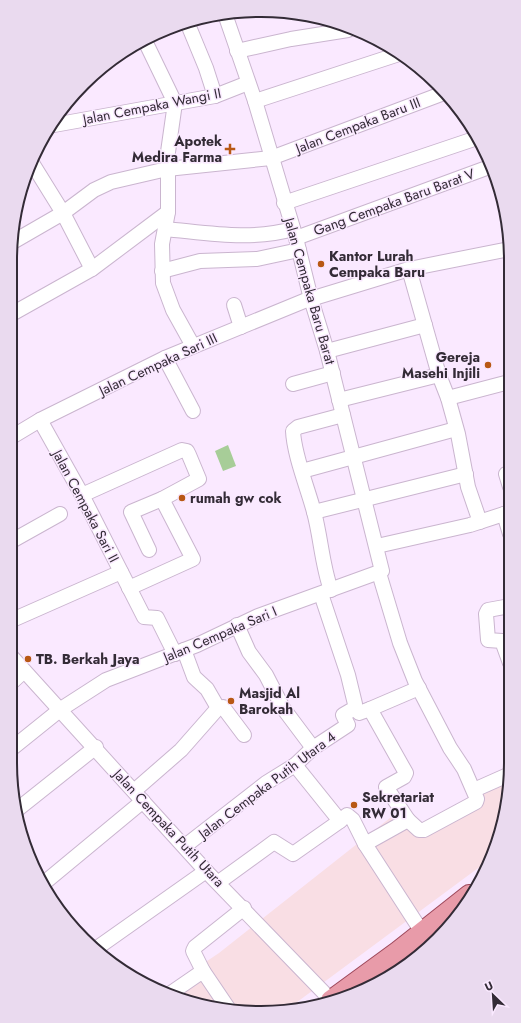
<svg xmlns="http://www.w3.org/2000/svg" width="521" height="1023" viewBox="0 0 521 1023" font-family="Jost,sans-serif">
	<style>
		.commercial { fill: #f9dee4 }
		.park { fill: #a7cd98 }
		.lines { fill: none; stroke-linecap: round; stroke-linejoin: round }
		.minor-casing { stroke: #cab5cf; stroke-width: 16 }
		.major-casing { stroke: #9e485b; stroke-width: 20 }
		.minor { stroke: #fff; stroke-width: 14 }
		.major { stroke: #e89ba9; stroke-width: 18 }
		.poi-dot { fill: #b85814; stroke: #fae9ff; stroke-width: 1.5 }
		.labels { text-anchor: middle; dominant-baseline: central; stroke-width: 3; stroke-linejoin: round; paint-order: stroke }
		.street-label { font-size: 14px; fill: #332b36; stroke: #fae9ff }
		.poi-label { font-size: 14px; font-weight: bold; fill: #332b36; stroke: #fae9ff; text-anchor: start }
		.rim { fill: none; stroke: #332b36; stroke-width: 2 }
	</style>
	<rect width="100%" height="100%" fill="#fae9ff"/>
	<path class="commercial" d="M510,766V779L489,860L285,1011L277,1012L196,1005L164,990L219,953L395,814L420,834Z"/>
	<path class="park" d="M228,445L236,466L223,471L215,451Z"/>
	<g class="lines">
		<g class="minor-casing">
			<g id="minor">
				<path d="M187,22L206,68L215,96"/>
				<path d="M146,43L175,103L168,152V212L162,244L163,283L173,310L193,346"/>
				<path d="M237,51L291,39L348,30"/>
				<path d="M255,101L399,54"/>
				<path d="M54,125L215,96L248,83"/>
				<path d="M32,163L63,213L92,269"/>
				<path d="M284,203L477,138"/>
				<path d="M165,229C209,233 251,241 293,229"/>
				<path d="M296,238L492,166"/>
				<path d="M11,243L63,213L94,190L111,182L167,169L271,158L444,93"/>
				<path d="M409,269L439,375L448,398L458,434L468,487L480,522"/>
				<path d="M162,271L200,261L257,259L299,250"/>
				<path d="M234,305L241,327"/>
				<path d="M10,315L92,269L168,212"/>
				<path d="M327,351L425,325"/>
				<path d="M165,358L193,411"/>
				<path d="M293,384L333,373"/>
				<path d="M448,398L509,382"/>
				<path d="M339,400L439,375"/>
				<path d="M40,420L82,495L144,617L157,618L175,654"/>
				<path d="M10,438L40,420L165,358L304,301L409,269L509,249"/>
				<path d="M302,471L456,429"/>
				<path d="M506,474L510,487"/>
				<path d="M82,495L182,450L187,451L189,455L199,479L162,499L193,559L129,588"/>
				<path d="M314,512L466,474"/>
				<path d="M504,514L510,534"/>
				<path d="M10,542L60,514"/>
				<path d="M377,546L470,525L510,512"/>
				<path d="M149,550L131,512L162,499"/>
				<path d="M331,590C322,565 321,538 314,512C308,489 294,455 293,431L298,427L343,415"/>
				<path d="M510,606L488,610L486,614L488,640L502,641L510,663"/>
				<path d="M10,621L121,572"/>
				<path d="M237,625L249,652L266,675L283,708L313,748"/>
				<path d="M10,655L206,871L331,1000"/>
				<path d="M10,684L24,671"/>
				<path d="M218,708L223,707L244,735"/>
				<path d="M355,708L359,713L370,709L406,773L404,777L386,787L408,820"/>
				<path d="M370,709L419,688"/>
				<path d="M10,750L61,709L106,680L197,645L258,616L382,571L327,351L311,299L296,238L255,101L226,17"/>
				<path d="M295,765L340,821L347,815L353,820L365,844L422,932"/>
				<path d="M474,790L510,774"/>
				<path d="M134,791L181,750L218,708L207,689L194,677L184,650"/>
				<path d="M18,809L96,747"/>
				<path d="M365,844L408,820L419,830H424L476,802L477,799L464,769L450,748L415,681L400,643L379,573"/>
				<path d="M185,846L266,783L295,765L313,748L348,725L343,715L355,708V704L348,675L321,594"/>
				<path d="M219,882L274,842L293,854L340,821"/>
				<path d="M44,883L143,801"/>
				<path d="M97,948L206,871"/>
				<path d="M203,971L193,951L195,947L244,908"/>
				<path d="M171,993L203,971L228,1008"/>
			</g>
		</g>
		<g class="major-casing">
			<g id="major">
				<path d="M388,975L433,941"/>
				<path d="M330,1000L397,951L469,894"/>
			</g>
		</g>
		<use href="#minor" class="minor"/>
		<use href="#major" class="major"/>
	</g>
	<g class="poi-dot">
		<path d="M228 143h4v4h4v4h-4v4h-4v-4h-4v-4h4z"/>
		<circle cx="321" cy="264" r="4"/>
		<circle cx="488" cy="365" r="4"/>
		<circle cx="182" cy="498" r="4"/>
		<circle cx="28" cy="659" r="4"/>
		<circle cx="231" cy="701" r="4"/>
		<circle cx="354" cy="805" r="4"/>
	</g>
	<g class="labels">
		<g class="street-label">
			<text transform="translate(152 106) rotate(-11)">Jalan Cempaka Wangi II</text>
			<text transform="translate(358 125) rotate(-21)">Jalan Cempaka Baru III</text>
			<text transform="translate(394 202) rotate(-20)">Gang Cempaka Baru Barat V</text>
			<text transform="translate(310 291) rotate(74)">Jalan Cempaka Baru Barat</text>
			<text transform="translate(158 364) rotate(-25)">Jalan Cempaka Sari III</text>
			<text transform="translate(86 506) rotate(62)">Jalan Cempaka Sari II</text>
			<text transform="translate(220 634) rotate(-23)">Jalan Cempaka Sari I</text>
			<text transform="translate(267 785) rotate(-37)">Jalan Cempaka Putih Utara 4</text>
			<text transform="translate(169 828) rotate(47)">Jalan Cempaka Putih Utara</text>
		</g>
		<g class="poi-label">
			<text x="222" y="141" text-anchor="end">Apotek<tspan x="222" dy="16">Medira Farma</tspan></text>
			<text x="329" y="256">Kantor Lurah<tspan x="329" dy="16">Cempaka Baru</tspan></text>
			<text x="480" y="357" text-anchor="end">Gereja<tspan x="480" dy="16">Masehi Injili</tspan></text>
			<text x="190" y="498">rumah gw cok</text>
			<text x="36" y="659">TB. Berkah Jaya</text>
			<text x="239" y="693">Masjid Al<tspan x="239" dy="16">Barokah</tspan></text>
			<text x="362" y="797">Sekretariat<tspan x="362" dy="16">RW 01</tspan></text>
		</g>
	</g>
	<path d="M0 0H521V1023H0ZM260 17H261A243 243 0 0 1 504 260V763A243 243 0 0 1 261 1006H260A243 243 0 0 1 17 763V260A243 243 0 0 1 260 17Z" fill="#eadaef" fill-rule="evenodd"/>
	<path class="rim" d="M260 17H261A243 243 0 0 1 504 260V763A243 243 0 0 1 261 1006H260A243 243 0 0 1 17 763V260A243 243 0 0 1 260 17Z"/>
	<g transform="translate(493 995) rotate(335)" stroke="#fae9ff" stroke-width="3" paint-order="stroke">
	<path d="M0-3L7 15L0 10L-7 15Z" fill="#332b36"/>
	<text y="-6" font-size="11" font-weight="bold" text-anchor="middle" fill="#332b36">U</text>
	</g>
</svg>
